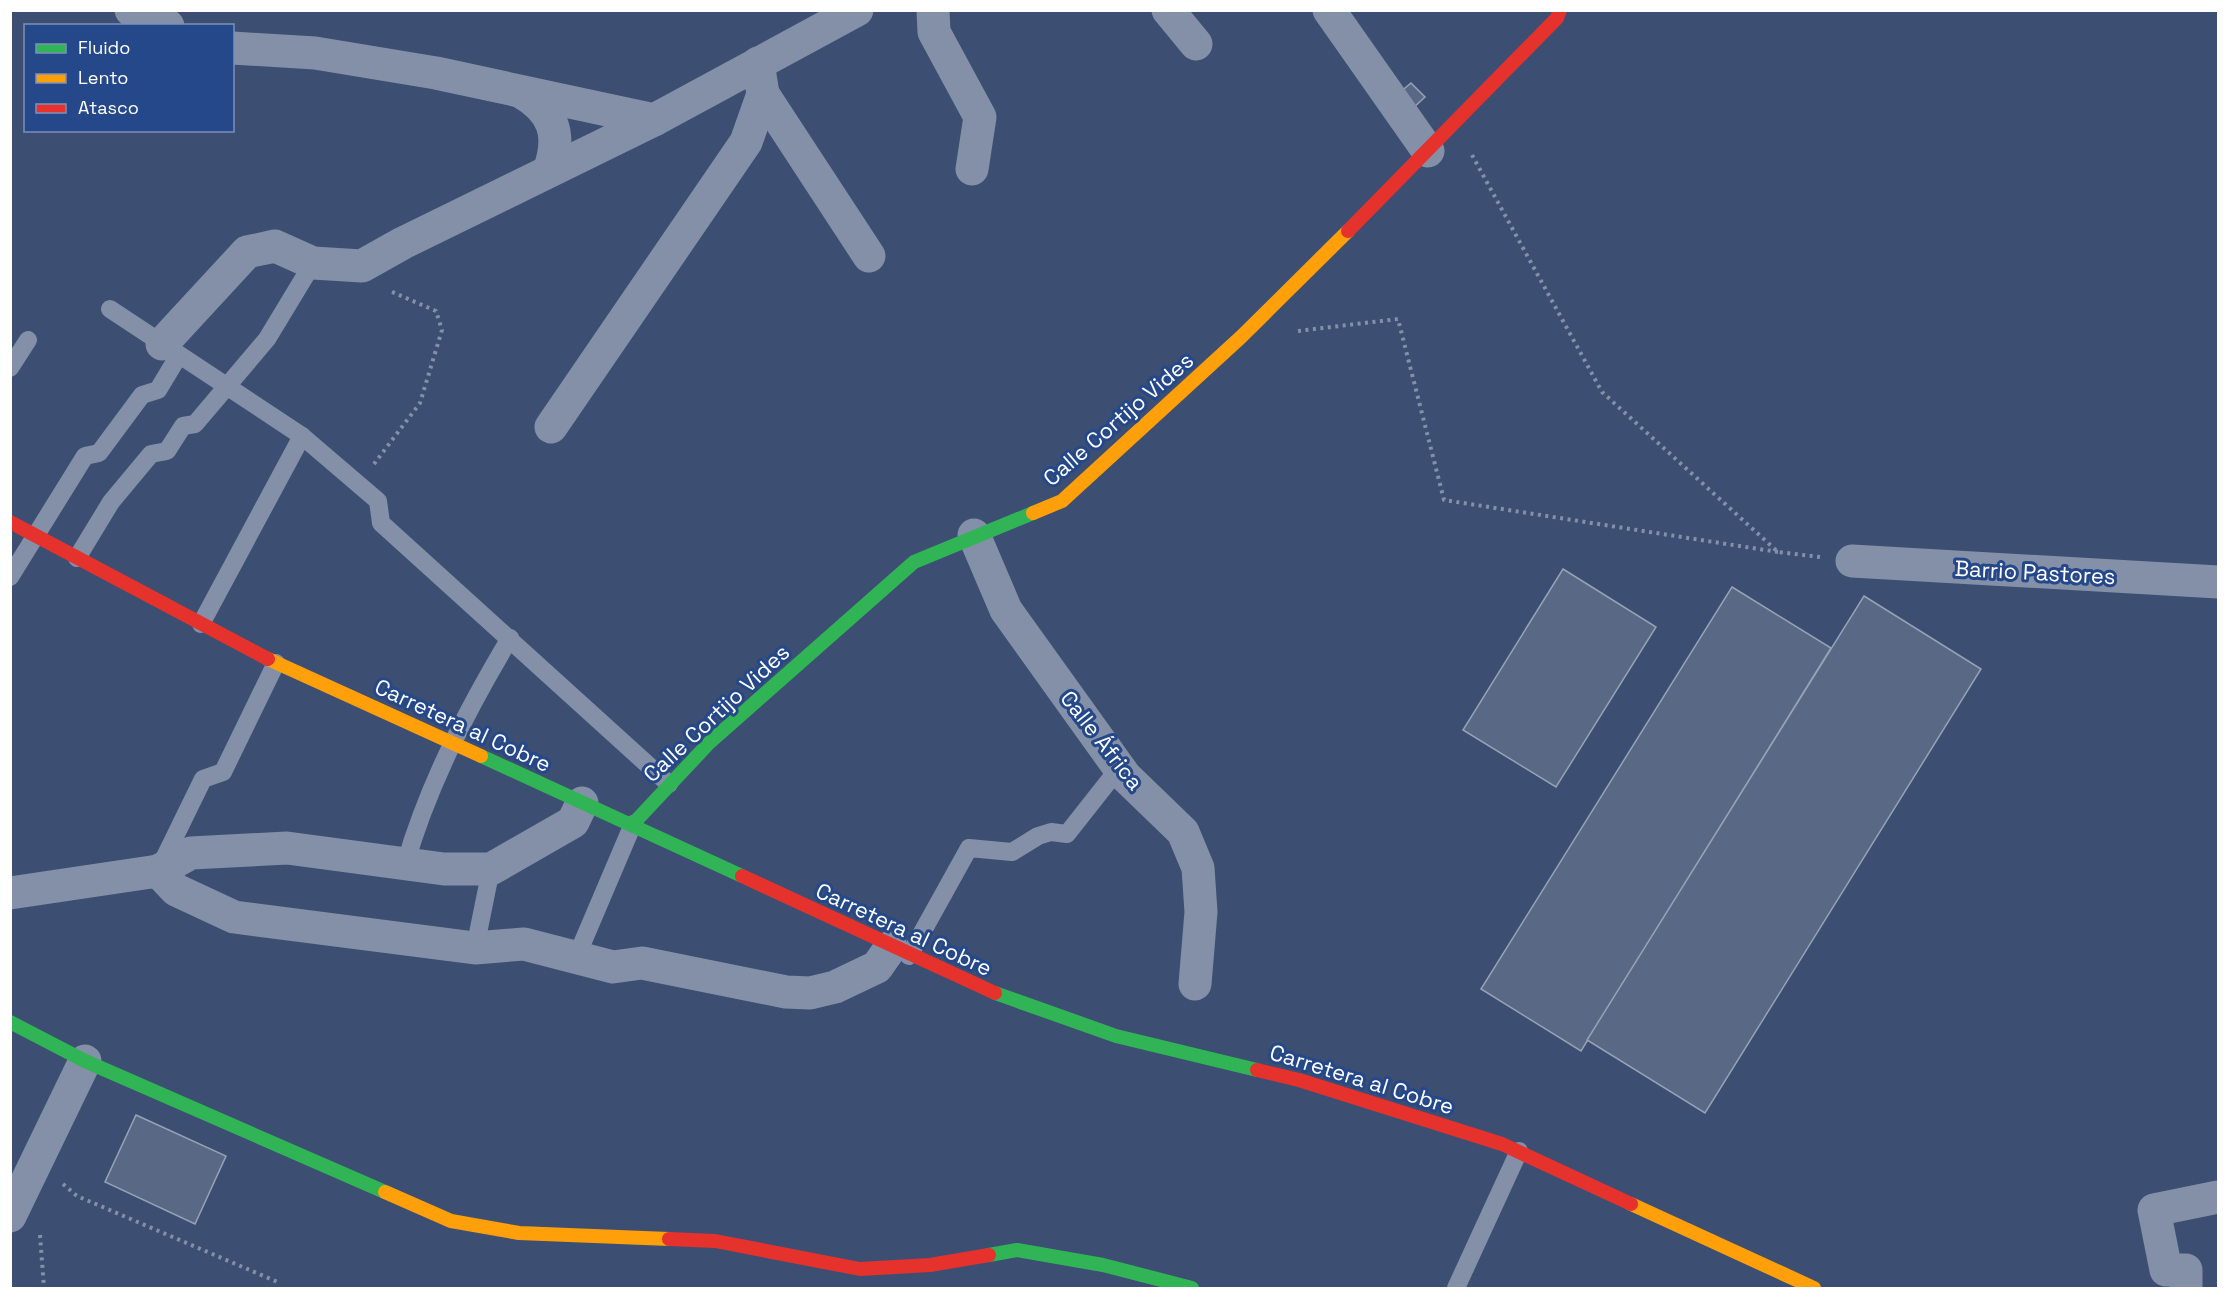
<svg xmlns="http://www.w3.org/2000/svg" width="2229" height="1299" viewBox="0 0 2229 1299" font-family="'Space Grotesk',sans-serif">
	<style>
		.building { fill: #596884; stroke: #97a2b6; stroke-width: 1.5 }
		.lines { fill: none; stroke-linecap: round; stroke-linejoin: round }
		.path { stroke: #8390a8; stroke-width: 4; stroke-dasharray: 3 4.5; stroke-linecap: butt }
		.lane { stroke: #8390a8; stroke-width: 18 }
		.street { stroke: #8390a8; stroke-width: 33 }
		.fast { stroke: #30b455; stroke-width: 14 }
		.slow { stroke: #ff9f0a; stroke-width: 14 }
		.jam { stroke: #e5322d; stroke-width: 14 }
		.labels { text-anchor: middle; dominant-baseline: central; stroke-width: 6; stroke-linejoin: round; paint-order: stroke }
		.street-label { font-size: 22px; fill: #fff; stroke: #25488a }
	</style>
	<rect width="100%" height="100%" fill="#3c4f73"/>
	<g class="building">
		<path d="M1411,83L1425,97L1412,109L1398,94Z"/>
		<path d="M1563,569L1656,627L1556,787L1463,730Z"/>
		<path d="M1732,587L1831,648L1581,1051L1481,989Z"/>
		<path d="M1864,596L1981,669L1705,1113L1587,1040Z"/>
		<path d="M136,1115L226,1156L195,1224L105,1182Z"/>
	</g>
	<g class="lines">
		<g class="path">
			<path d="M1472,155L1602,392L1778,552L1820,557"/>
			<path d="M1298,331L1398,319L1444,500L1778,552"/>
			<path d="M374,464L420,403L442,330L436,311L390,291"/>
			<path d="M63,1184L77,1196L280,1283"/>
			<path d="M40,1235L44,1288"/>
		</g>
		<g class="lane">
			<path d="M110,309L302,436L378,501L381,523L669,784"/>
			<path d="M10,368L28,340"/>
			<path d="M77,558L111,502L151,454L167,451L183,426L195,424L267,339L313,263"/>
			<path d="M10,577L85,456L99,453L142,395L158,390L179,355"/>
			<path d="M201,624L302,436"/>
			<path d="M161,865L203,779L223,772L276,663"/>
			<path d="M405,865C428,785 467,710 510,638"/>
			<path d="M475,948L491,869"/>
			<path d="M909,956L969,848L1012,852L1038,836L1051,832L1067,834L1119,768"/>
			<path d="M576,958L633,824"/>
			<path d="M1456,1288L1519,1151"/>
		</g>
		<g class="street">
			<path d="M131,10L168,26"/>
			<path d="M933,10L934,32L980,117L972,169"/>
			<path d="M1168,10L1196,44"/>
			<path d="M1329,10L1428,151"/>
			<path d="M232,48L315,53L436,73L654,120L857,10"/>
			<path d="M521,92C554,111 562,135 549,171"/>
			<path d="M763,94L869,256"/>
			<path d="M162,344L247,252L275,246L313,263L362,266L403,243L654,120"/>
			<path d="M551,427L746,142L763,94L758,63"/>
			<path d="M974,535L1006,610L1125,776L1183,832L1198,868L1201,912L1195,984"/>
			<path d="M1852,561L2218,582"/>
			<path d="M158,871L191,853L287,848L444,869H491L573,822L582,803"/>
			<path d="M10,893L158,871L176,890L234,917L475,948L524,944L613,967L642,963L786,992L810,993L835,987L877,967L891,947"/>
			<path d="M10,1216L85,1061"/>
			<path d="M2186,1288V1270H2166L2154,1210L2218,1197"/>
		</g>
		<g class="fast">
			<path d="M481,756L742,876"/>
			<path d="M633,824L709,743L914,562L1033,513"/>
			<path d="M995,993L1116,1036L1257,1070"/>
			<path d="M10,1022L85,1061L385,1192"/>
			<path d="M989,1255L1017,1250L1103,1265L1192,1288"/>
		</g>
		<g class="slow">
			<path d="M1033,513L1062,501L1241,337L1348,231"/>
			<path d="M268,659L481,756"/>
			<path d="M385,1192L451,1221L519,1233L669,1239"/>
			<path d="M1631,1204L1814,1288"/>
		</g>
		<g class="jam">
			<path d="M1348,231L1557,18L1560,10"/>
			<path d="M10,522L268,659"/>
			<path d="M742,876L995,993"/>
			<path d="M1257,1070L1299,1080L1502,1144L1631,1204"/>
			<path d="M669,1239L715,1241L860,1269L930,1265L989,1255"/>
		</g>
	</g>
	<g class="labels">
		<g class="street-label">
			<text transform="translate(1118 419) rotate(-41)">Calle Cortijo Vides</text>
			<text transform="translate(2035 572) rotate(3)">Barrio Pastores</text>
			<text transform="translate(716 713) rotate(-43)">Calle Cortijo Vides</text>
			<text transform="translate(463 725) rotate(25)">Carretera al Cobre</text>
			<text transform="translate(1102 740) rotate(52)">Calle África</text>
			<text transform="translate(904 929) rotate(25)">Carretera al Cobre</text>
			<text transform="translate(1362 1079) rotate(17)">Carretera al Cobre</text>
		</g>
	</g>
	<rect width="2229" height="1299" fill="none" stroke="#ffffff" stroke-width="24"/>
	<rect x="24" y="24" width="210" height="108" fill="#25488a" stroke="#7c91b9" stroke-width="1.5"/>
	<rect x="36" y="44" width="30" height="9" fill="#30b455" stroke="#7c91b9" stroke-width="1.5"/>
	<text x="78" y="54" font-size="18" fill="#ffffff">Fluido</text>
	<rect x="36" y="74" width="30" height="9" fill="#ff9f0a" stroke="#7c91b9" stroke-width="1.5"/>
	<text x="78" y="84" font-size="18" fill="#ffffff">Lento</text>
	<rect x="36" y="104" width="30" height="9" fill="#e5322d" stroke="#7c91b9" stroke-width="1.5"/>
	<text x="78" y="114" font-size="18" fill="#ffffff">Atasco</text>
</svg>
